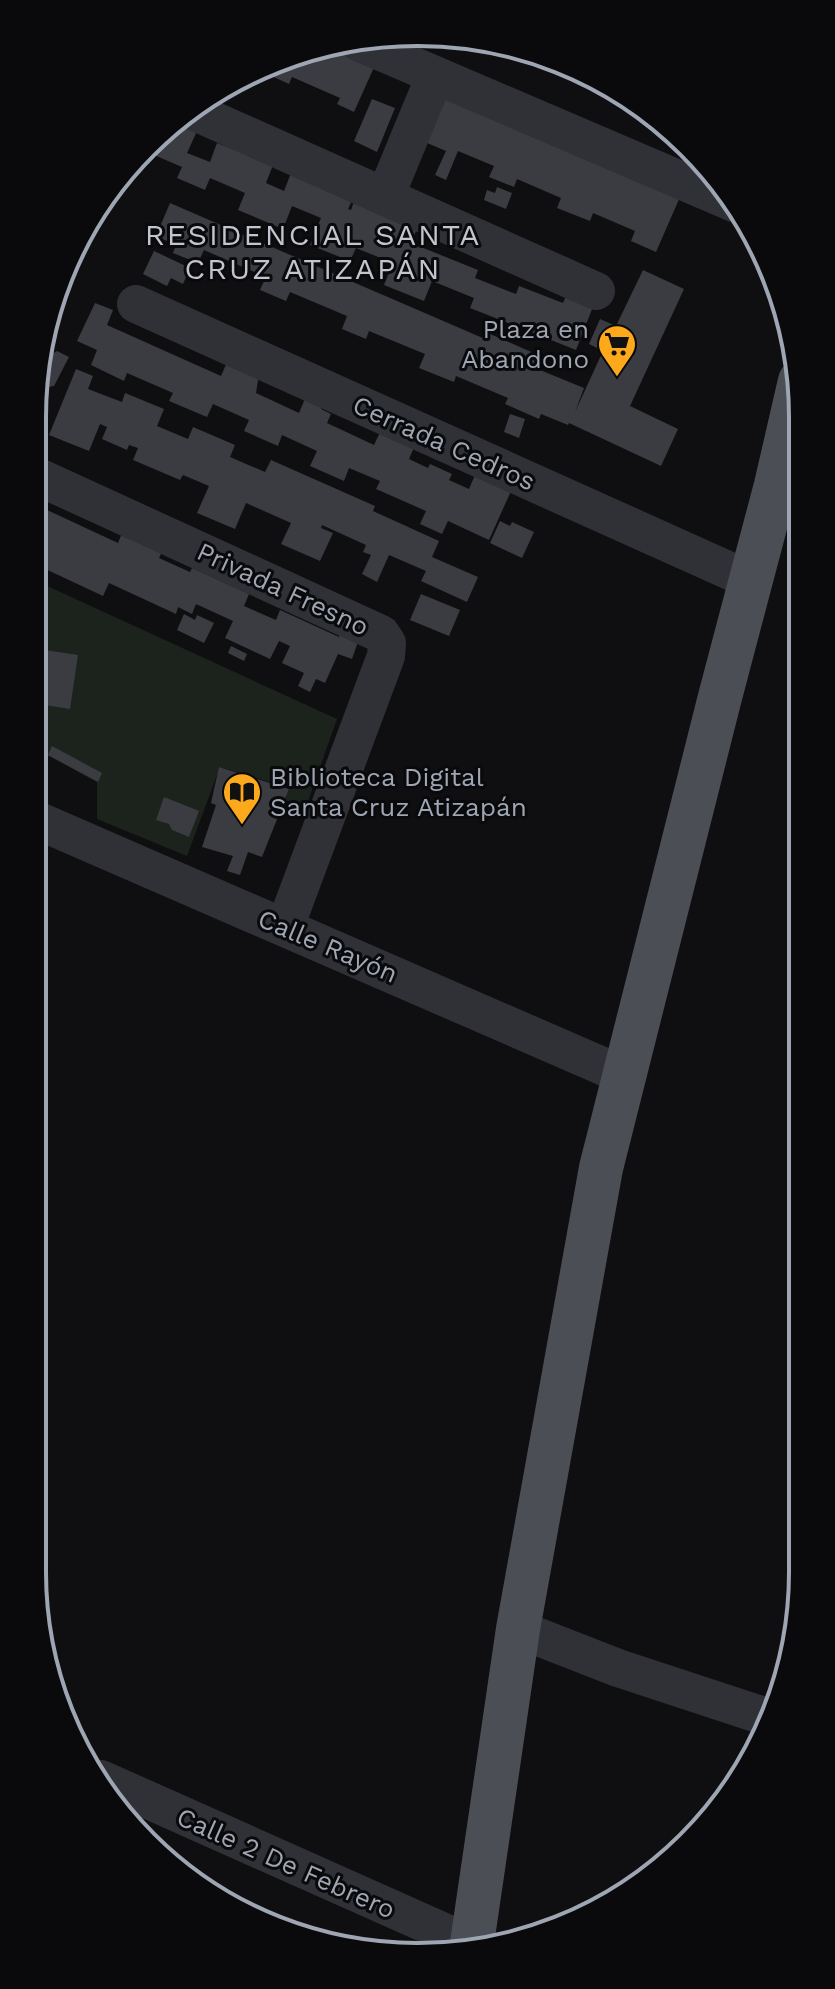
<svg xmlns="http://www.w3.org/2000/svg" width="835" height="1989" viewBox="0 0 835 1989" font-family="'Work Sans',sans-serif">
	<style>
		.green { fill: #1b231c }
		.building { fill: #3b3c41 }
		.lines { fill: none; stroke-linecap: round; stroke-linejoin: round }
		.minor { stroke: #303136; stroke-width: 38 }
		.major { stroke: #4c4e55; stroke-width: 44 }
		.labels { text-anchor: middle; dominant-baseline: central; stroke-width: 6; stroke-linejoin: round; paint-order: stroke }
		.poi-label { font-size: 26px; fill: #9fa6b3; stroke: #0a0a0c; text-anchor: end }
		.street-label { font-size: 26px; fill: #9fa6b3; stroke: #0a0a0c }
		.quarter-label { font-size: 30px; letter-spacing: 2px; fill: #c0c5ce; stroke: #0a0a0c }
		.rim { fill: none; stroke: #9fa6b3; stroke-width: 4 }
	</style>
	<rect width="100%" height="100%" fill="#0f0f11"/>
	<path class="green" d="M32,579L337,719L306,807L285,801L289,788L220,767L187,856L97,819V782L43,753L32,762Z"/>
	<g class="building">
		<path d="M337,48L375,65L354,112L337,104L340,98L292,77L289,84L256,69Z"/>
		<path d="M440,94L680,197L656,252L631,241L635,231L593,213L590,221L557,208L561,198L517,179L514,187L489,177L494,166L458,151L446,180L435,175L446,151L420,140Z"/>
		<path d="M372,99L395,108L377,152L354,141Z"/>
		<path d="M179,124L197,131L187,153L210,162L217,143L273,165L266,183L284,191L293,168L355,194L348,209L351,210L356,196L420,221L411,243L478,270L475,278L516,294L519,286L563,303L569,289L596,299L576,350L470,308L474,298L432,281L424,301L384,285L393,263L356,248L350,261L310,245L321,218L292,206L283,229L238,210L245,193L210,178L205,190L177,178L182,167L154,155L161,137Z"/>
		<path d="M497,187L512,193L506,209L484,200L487,190L495,193Z"/>
		<path d="M170,203L485,339L488,333L545,358L540,370L584,388L575,412L603,351L589,344L600,319L616,326L643,270L684,289L630,406L678,429L661,466L569,423L568,425L541,414L539,419L505,404L508,398L456,376L454,382L419,368L425,354L369,331L366,339L342,329L347,316L290,292L286,301L260,290L266,277L204,250L198,263L173,253L176,245L156,236Z"/>
		<path d="M154,251L190,268L183,284L171,278L167,286L143,274Z"/>
		<path d="M95,303L113,310L107,325L221,376L228,360L259,374L256,393L299,413L309,389L326,397L321,409L331,414L327,423L374,445L381,430L415,445L409,459L428,468L430,464L452,474L449,480L469,489L475,475L511,491L489,540L448,521L442,534L420,524L426,511L376,489L380,481L349,468L344,481L310,466L317,451L282,435L278,446L244,431L249,420L213,404L207,417L169,401L173,393L127,373L124,381L91,365L97,350L77,341Z"/>
		<path d="M57,351L69,357L54,386L43,388L37,385L41,361Z"/>
		<path d="M76,369L93,376L88,389L122,402L125,393L164,409L157,426L188,439L193,427L235,445L230,457L265,472L271,460L375,506L373,511L439,541L432,557L478,577L467,602L421,581L426,571L389,555L377,582L362,574L371,555L363,552L366,545L322,525L321,528L333,533L320,561L281,544L291,523L246,503L235,529L197,513L209,486L183,475L180,480L133,460L138,448L129,445L127,450L102,439L107,427L100,424L89,451L49,435Z"/>
		<path d="M510,414L525,419L519,438L504,432Z"/>
		<path d="M32,503L118,543L122,533L162,552L159,558L190,572L192,568L249,594L244,606L276,620L280,610L339,637L343,629L360,636L352,659L338,654L325,683L316,679L310,692L298,686L304,673L282,663L290,646L279,641L270,659L225,638L233,621L196,604L192,614L178,607L176,614L109,583L103,596L39,566L48,547L32,540Z"/>
		<path d="M500,521L510,526L512,522L534,532L522,558L490,543Z"/>
		<path d="M421,594L460,610L449,636L410,620Z"/>
		<path d="M184,614L195,620L197,615L214,623L204,643L177,630Z"/>
		<path d="M231,646L247,654L244,661L228,653Z"/>
		<path d="M32,648L78,655L70,709L32,703Z"/>
		<path d="M52,746L102,773L98,782L48,755Z"/>
		<path d="M219,767L289,789L262,857L248,852L240,875L227,871L233,856L202,847L216,805L211,803Z"/>
		<path d="M164,797L199,811L189,837L172,830L169,824L156,820Z"/>
	</g>
	<g class="lines">
		<g class="minor">
			<path d="M358,42L734,203"/>
			<path d="M195,112L596,291"/>
			<path d="M385,197L435,76"/>
			<path d="M136,304L752,581"/>
			<path d="M32,474L381,634L387,643L386,656L285,927"/>
			<path d="M32,818L623,1075"/>
			<path d="M518,1629L618,1668L770,1718"/>
			<path d="M101,1779L471,1944"/>
		</g>
		<path class="major" d="M471,1950L518,1629L601,1168L720,697L776,485L800,381"/>
	</g>
	<defs>
		<g id="supermarket-pin" transform="scale(2)"><path d="M0 17L-7.5 6A9.5 9.5 0 1 1 7.5 6Z" fill="#fda91b" stroke="#0a0a0c"/><path d="M-6-5.5h2.5l.6 2H6L4.5 2H-2.5L-4.4-4H-6ZM-1.5 3.2a1.3 1.3 0 1 0 .1 0ZM3 3.2a1.3 1.3 0 1 0 .1 0Z" fill="#111"/></g>
		<g id="library-pin" transform="scale(2)"><path d="M0 17L-7.5 6A9.5 9.5 0 1 1 7.5 6Z" fill="#fda91b" stroke="#0a0a0c"/><path d="M-6-4Q-3-5.5-.7-3.5V5Q-3 3-6 4ZM6-4Q3-5.5 .7-3.5V5Q3 3 6 4Z" fill="#111"/></g>
	</defs>
	<g fill-rule="evenodd">
		<use href="#supermarket-pin" x="617" y="344"/>
		<use href="#library-pin" x="242" y="792"/>
	</g>
	<g class="labels">
		<g class="poi-label">
			<text x="589" y="329">Plaza en<tspan x="589" dy="30">Abandono</tspan></text>
			<text x="270" y="777" text-anchor="start">Biblioteca Digital<tspan x="270" dy="30">Santa Cruz Atizapán</tspan></text>
		</g>
		<g class="street-label">
			<text transform="translate(444 443) rotate(24)">Cerrada Cedros</text>
			<text transform="translate(283 589) rotate(25)">Privada Fresno</text>
			<text transform="translate(328 946) rotate(23)">Calle Rayón</text>
			<text transform="translate(286 1863) rotate(24)">Calle 2 De Febrero</text>
		</g>
		<g class="quarter-label">
			<text x="313" y="234">RESIDENCIAL SANTA<tspan x="313" dy="34">CRUZ ATIZAPÁN</tspan></text>
		</g>
	</g>
	<path d="M0 0H835V1989H0ZM417 46H418A371 371 0 0 1 789 417V1572A371 371 0 0 1 418 1943H417A371 371 0 0 1 46 1572V417A371 371 0 0 1 417 46Z" fill="#0a0a0c" fill-rule="evenodd"/>
	<path class="rim" d="M417 46H418A371 371 0 0 1 789 417V1572A371 371 0 0 1 418 1943H417A371 371 0 0 1 46 1572V417A371 371 0 0 1 417 46Z"/>
</svg>
